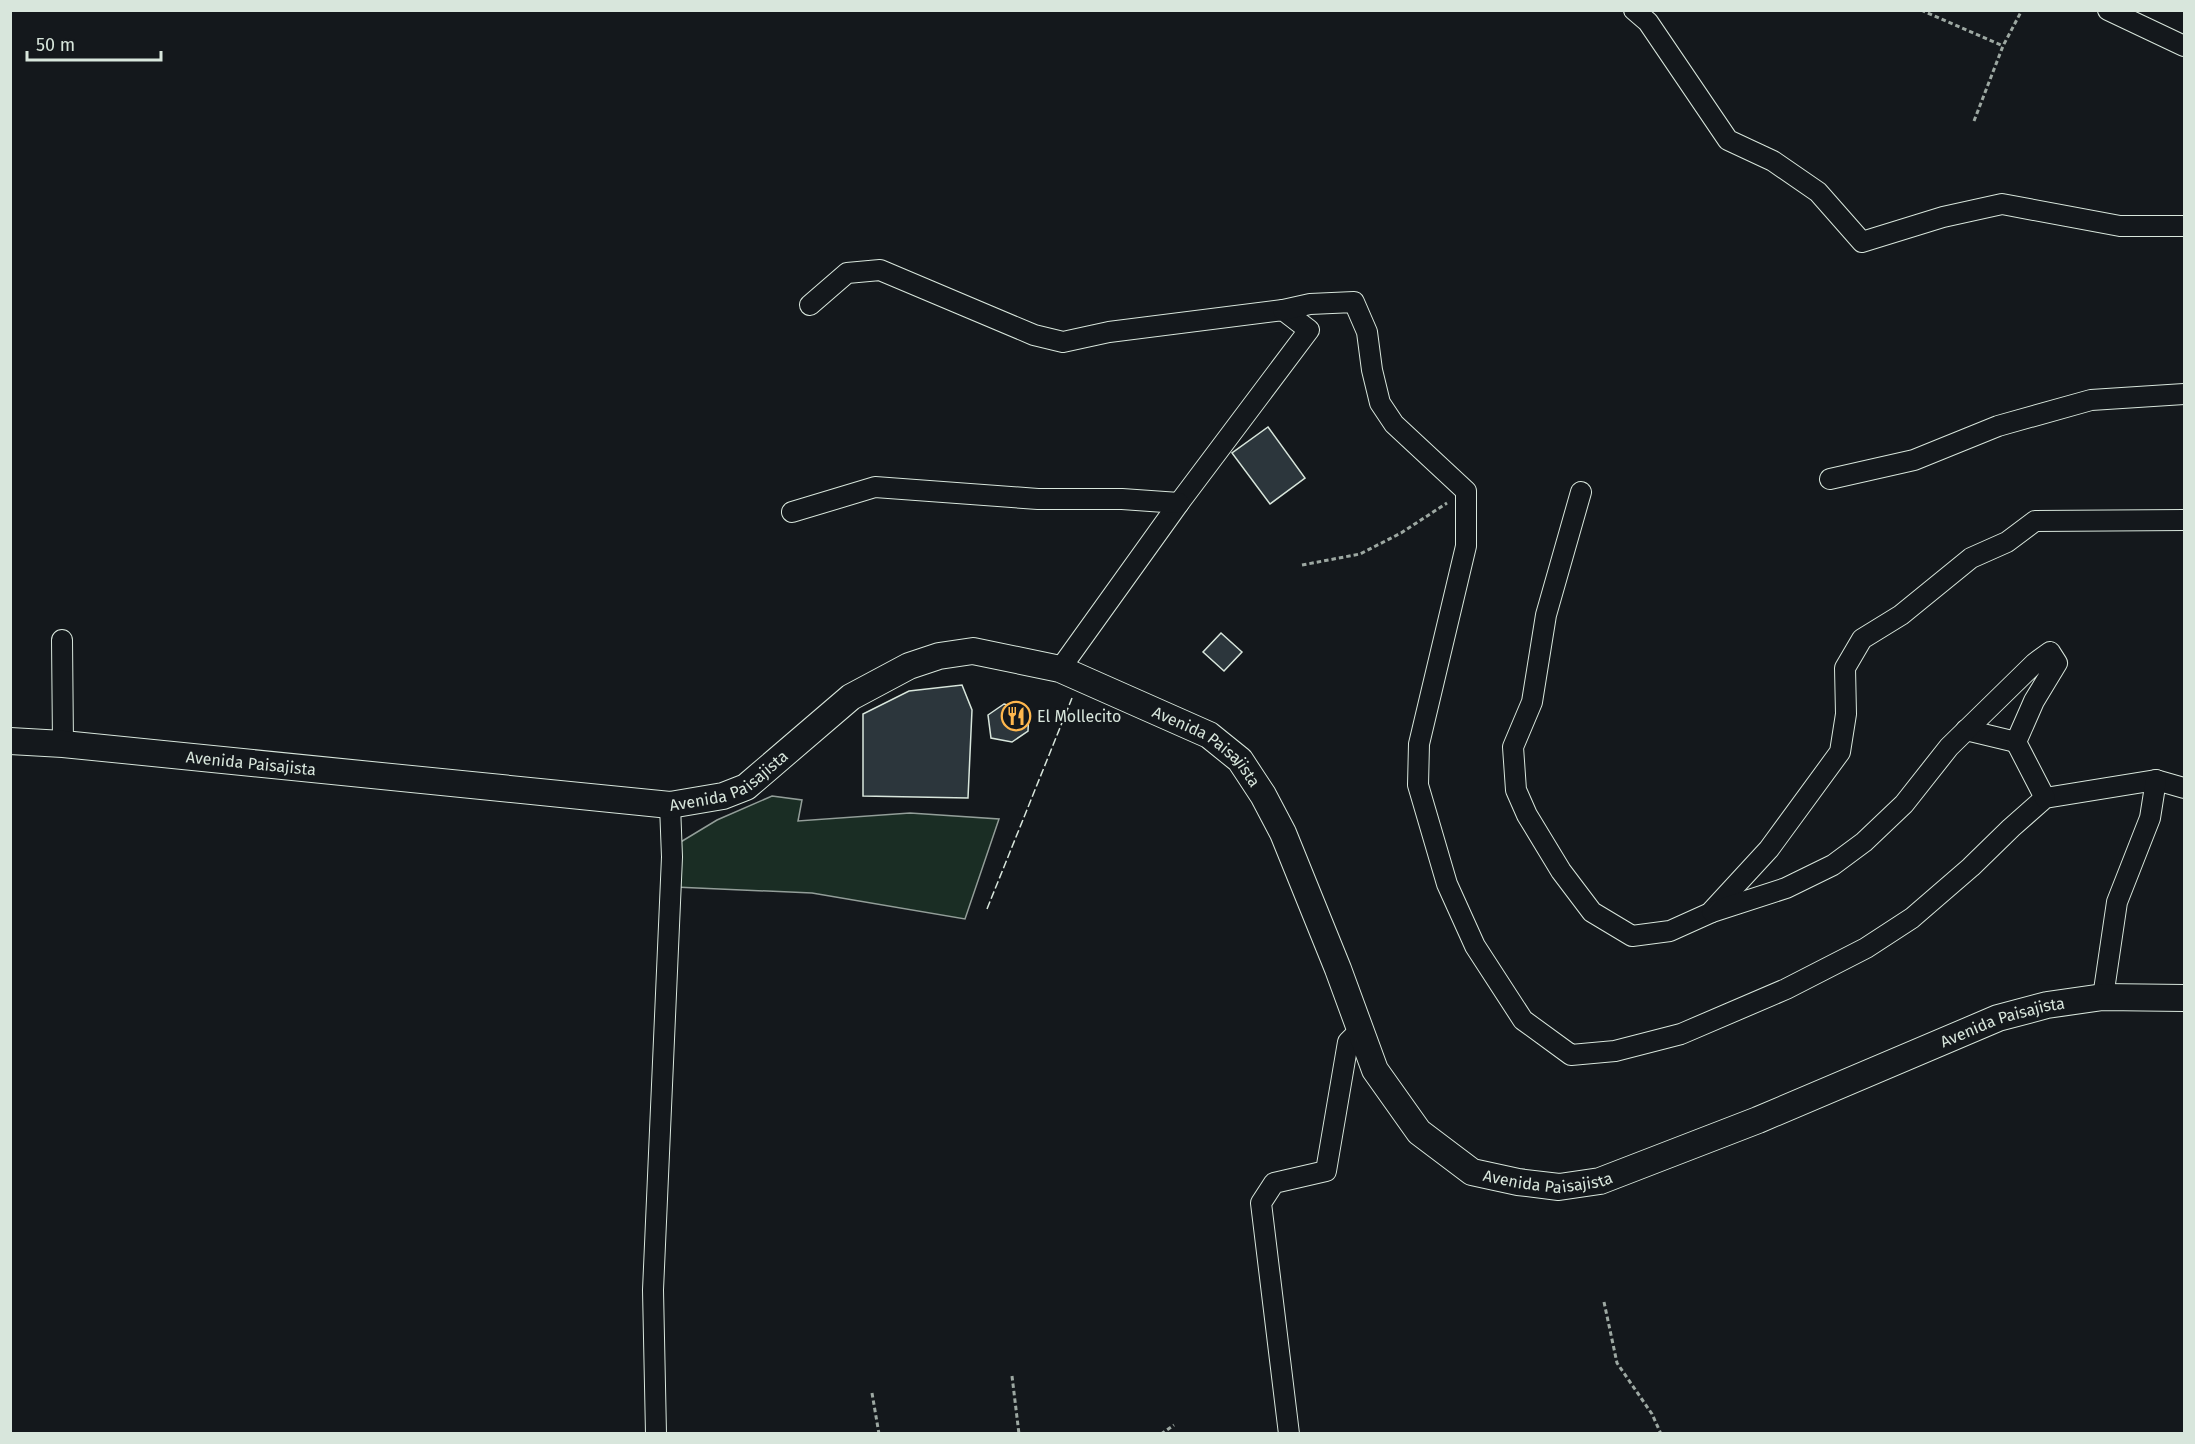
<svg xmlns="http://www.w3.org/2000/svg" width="2195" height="1444" viewBox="0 0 2195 1444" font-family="'Fira Sans',sans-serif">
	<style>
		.green { fill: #1a2d24; stroke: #939e99; stroke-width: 1.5 }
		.building { fill: #2c363c; stroke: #d8e6dc; stroke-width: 1.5 }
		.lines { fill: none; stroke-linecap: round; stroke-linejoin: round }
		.minor-casing { stroke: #d8e6dc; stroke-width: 22 }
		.major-casing { stroke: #d8e6dc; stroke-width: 28 }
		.path { stroke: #9da8a2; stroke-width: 3; stroke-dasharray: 4.5 3; stroke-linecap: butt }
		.minor { stroke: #14181c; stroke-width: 20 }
		.major { stroke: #14181c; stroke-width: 26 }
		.fence { stroke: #d8e6dc; stroke-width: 1.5; stroke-dasharray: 8 3; stroke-linecap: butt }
		.labels { text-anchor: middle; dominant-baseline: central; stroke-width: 4.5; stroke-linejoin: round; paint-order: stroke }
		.poi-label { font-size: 16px; fill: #d8e6dc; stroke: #14181c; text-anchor: start }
		.street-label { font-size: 16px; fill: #d8e6dc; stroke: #14181c }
	</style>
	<rect width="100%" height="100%" fill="#14181c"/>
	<path class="green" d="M772,796L802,800L798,821L910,813L999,819L965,919L812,893L675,887L674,846L717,820Z"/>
	<g class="building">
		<path d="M1268,427L1305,478L1270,504L1232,453Z"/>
		<path d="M1221,633L1242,652L1224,671L1203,652Z"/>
		<path d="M962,685L972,710L968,798L863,796V714L909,691Z"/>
		<path d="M1004,704L1029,711L1028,731L1012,742L991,738L988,715Z"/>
	</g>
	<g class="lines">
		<g class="minor-casing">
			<g id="minor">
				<path d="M1634,10L1648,22L1728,140L1773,161L1818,192L1862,242L1943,217L2002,204L2120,226H2184"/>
				<path d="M2108,10L2184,46"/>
				<path d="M810,305L847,273L880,270L1034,335L1063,342L1109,332L1283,310L1309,330L1179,503L1060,669"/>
				<path d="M1283,310L1310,304L1354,302L1367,332L1372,370L1380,403L1394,424L1466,491V546L1419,744L1418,785L1447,884L1475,946L1523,1020L1571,1055L1615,1051L1681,1034L1786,989L1866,948L1912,918L1971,867L2011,828L2045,798L2156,780L2184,788"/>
				<path d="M1830,479L1914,460L1998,426L2091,400L2184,394"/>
				<path d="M1581,492L1546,615L1532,702L1513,747L1516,790L1527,815L1561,871L1592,912L1632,936L1670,931L1710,913L1769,849L1840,752L1846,714L1845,668L1862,639L1901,615L1971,558L2007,542L2035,521L2184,520"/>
				<path d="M792,512L875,487L1038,499H1122L1179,503"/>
				<path d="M62,640L63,744"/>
				<path d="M1966,730L2016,742"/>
				<path d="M1712,912L1786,888L1833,865L1864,842L1904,804L1949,747L2035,663L2050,652L2057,663L2034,701L2016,742L2045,798"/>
				<path d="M2103,997L2117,902L2150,818L2156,780"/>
				<path d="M656,1434L653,1290L672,857L670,805"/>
				<path d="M1289,1434L1261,1203L1274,1183L1326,1171L1348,1042L1360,1030"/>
			</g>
		</g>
		<g class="major-casing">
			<g id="major">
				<path id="s1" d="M10,741L63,744L670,805L723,796L746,787L851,697L909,666L939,656L973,651L1060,669L1209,735L1240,760L1263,795L1283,833L1338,969L1375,1070L1419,1132L1472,1172L1518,1182L1559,1187L1600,1181L1758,1120L1998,1018L2047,1005L2103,997L2184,998"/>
			</g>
		</g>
		<g class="path">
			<path d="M1921,10L2003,46"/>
			<path d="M1974,121L2003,46L2022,10"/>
			<path d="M1302,565L1360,554L1401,533L1447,503"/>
			<path d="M1604,1302L1617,1363L1652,1414L1661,1434"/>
			<path d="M1012,1376L1019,1434"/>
			<path d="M872,1393L879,1434"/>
			<path d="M1161,1434L1174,1425"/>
		</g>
		<use href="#minor" class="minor"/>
		<use href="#major" class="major"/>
		<path class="fence" d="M987,909L1072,698"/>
	</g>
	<defs>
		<g id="restaurant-ring" transform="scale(1.5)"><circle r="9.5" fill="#14181c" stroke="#ffb74d" stroke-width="1.5"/><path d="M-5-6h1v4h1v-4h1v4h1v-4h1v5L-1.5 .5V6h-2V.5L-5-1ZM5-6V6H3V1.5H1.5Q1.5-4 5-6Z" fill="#ffb74d"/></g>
	</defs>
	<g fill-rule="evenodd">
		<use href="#restaurant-ring" x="1016" y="716"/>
	</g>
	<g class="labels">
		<g class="poi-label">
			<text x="1037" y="716">El Mollecito</text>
		</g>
		<g class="street-label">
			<text stroke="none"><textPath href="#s1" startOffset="1268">Avenida Paisajista</textPath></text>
			<text stroke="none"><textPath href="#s1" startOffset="242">Avenida Paisajista</textPath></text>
			<text stroke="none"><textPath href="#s1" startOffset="728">Avenida Paisajista</textPath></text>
			<text stroke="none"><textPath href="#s1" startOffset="2348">Avenida Paisajista</textPath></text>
			<text stroke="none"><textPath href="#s1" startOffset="1862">Avenida Paisajista</textPath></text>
		</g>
	</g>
	<rect width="2195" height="1444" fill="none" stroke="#d8e6dc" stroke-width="24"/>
	<path d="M27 51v9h134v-9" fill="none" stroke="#d8e6dc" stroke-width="3"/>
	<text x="36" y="51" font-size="18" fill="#d8e6dc" stroke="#14181c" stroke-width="4.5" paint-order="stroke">50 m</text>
</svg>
